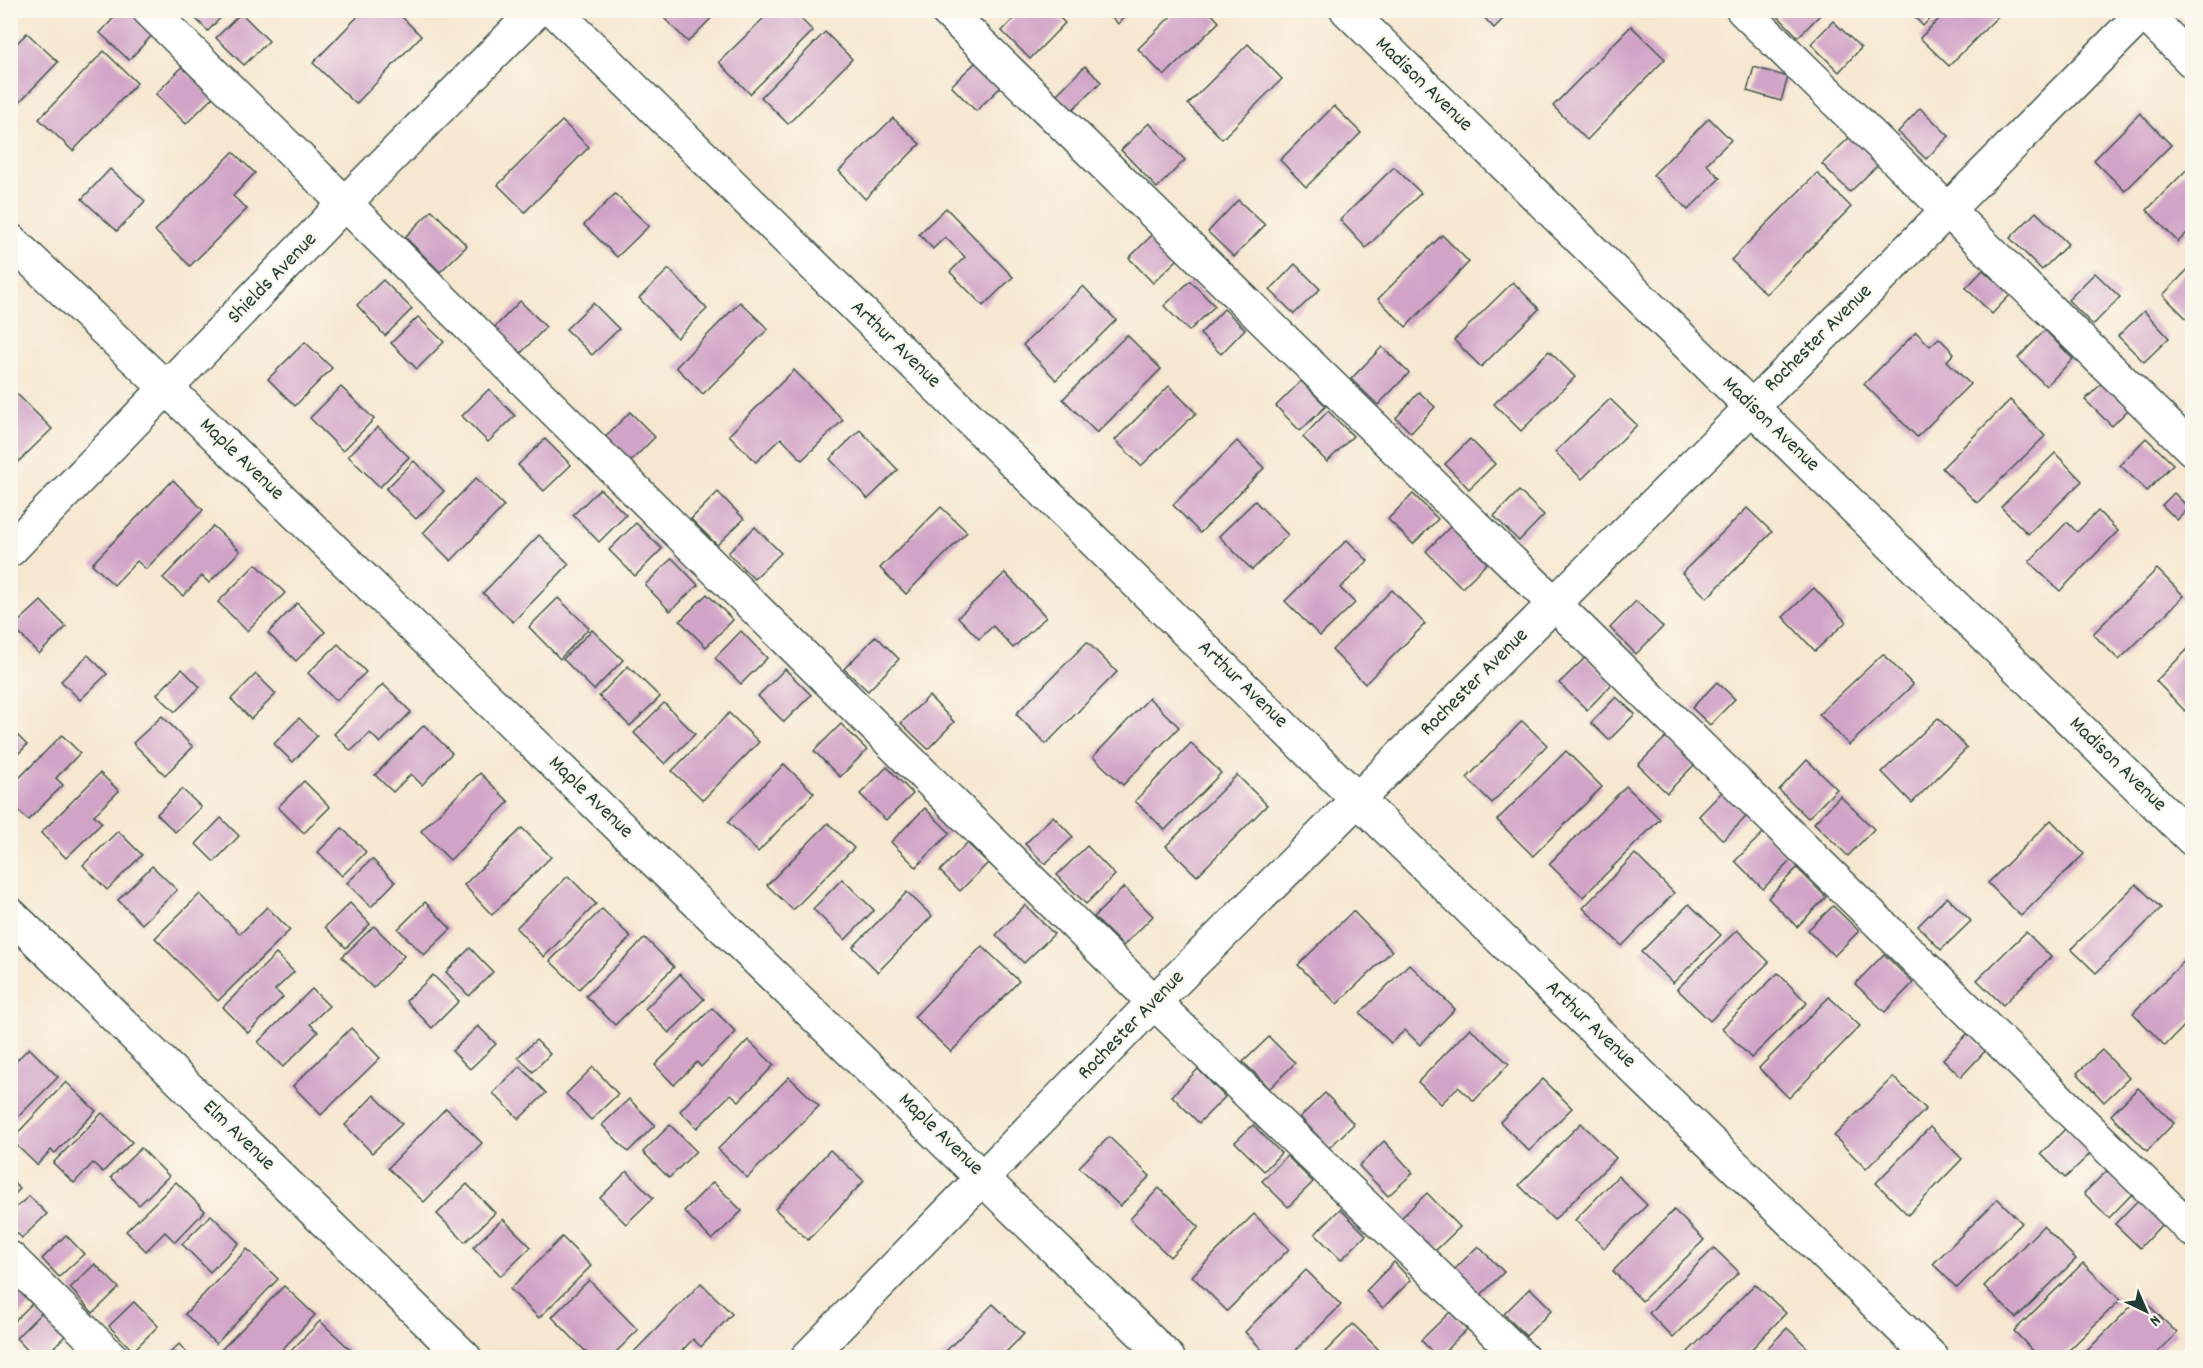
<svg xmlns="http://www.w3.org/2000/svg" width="2203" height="1368" viewBox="0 0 2203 1368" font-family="Dekko,sans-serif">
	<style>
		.building { fill: #d1a4c7 }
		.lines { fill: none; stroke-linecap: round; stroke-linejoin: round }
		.minor-casing { stroke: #3f564b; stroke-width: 36 }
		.minor { stroke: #fff; stroke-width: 33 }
		.labels { text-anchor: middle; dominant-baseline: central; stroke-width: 4.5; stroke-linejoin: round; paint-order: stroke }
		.street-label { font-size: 21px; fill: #1f3d34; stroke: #fbf7ec }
	</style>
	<rect width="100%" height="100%" fill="#fbf7ec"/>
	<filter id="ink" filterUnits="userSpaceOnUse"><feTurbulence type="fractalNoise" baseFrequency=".0167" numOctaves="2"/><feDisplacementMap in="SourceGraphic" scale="12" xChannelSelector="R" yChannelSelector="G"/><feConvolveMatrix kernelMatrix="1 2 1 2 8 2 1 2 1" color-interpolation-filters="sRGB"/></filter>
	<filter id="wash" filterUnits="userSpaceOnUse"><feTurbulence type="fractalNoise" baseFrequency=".008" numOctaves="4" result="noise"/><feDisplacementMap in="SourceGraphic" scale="24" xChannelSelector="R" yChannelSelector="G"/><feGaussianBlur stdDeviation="1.35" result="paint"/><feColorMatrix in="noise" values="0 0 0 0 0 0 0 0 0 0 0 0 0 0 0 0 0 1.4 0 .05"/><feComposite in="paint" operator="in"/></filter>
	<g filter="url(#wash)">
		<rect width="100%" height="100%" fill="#f6e7d0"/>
		<g id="blocks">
			<g class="building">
				<path d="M121,10H136L157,30L129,60L100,33Z"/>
				<path d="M187,10H228L208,31Z"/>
				<path d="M364,10H395L421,36L356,104L313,63Z"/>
				<path d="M656,10H719L688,42Z"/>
				<path d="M772,10H792L813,31L750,94L719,62Z"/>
				<path d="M1022,10H1052L1065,23L1030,59L1002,31Z"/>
				<path d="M1105,10H1131L1118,24Z"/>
				<path d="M1177,10H1208L1219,22L1164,76L1138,49Z"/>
				<path d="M1477,10H1512L1494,28Z"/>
				<path d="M1772,10H1825L1798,37Z"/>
				<path d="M1908,10H1938L1923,26Z"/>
				<path d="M1948,10H2004L1949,66L1920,38Z"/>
				<path d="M241,13L269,41L244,65L216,38Z"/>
				<path d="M1833,21L1861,48L1839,72L1811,44Z"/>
				<path d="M1631,26L1665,59L1587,140L1553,106Z"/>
				<path d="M825,32L852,59L788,124L761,97Z"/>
				<path d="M27,33L58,62L10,112V50Z"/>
				<path d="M1248,44L1282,79L1222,139L1188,104Z"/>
				<path d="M104,51L137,83L73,151L39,119Z"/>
				<path d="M977,61L1002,86L976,111L951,86Z"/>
				<path d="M1085,66L1101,82L1072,110L1057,94Z"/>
				<path d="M182,67L213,97L186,124L156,94Z"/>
				<path d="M1754,67L1788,77L1781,101L1747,91Z"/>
				<path d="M1334,106L1361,133L1306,187L1280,160Z"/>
				<path d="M1920,108L1949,136L1926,159L1898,132Z"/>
				<path d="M2140,113L2171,145L2125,191L2094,160Z"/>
				<path d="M893,118L920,144L865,199L839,171Z"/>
				<path d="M1709,118L1731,140L1706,164L1720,178L1688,210L1653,175Z"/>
				<path d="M562,121L589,147L525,212L498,185Z"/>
				<path d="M1149,123L1185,160L1157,188L1121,150Z"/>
				<path d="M1852,135L1879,164L1850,192L1822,164Z"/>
				<path d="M233,152L255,173L233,196L247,209L190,266L155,231Z"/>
				<path d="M2192,164V228L2178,242L2147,210Z"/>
				<path d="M1394,167L1421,193L1366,248L1340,220Z"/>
				<path d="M110,169L145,201L117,231L82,199Z"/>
				<path d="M1817,173L1851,207L1766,294L1731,260Z"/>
				<path d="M615,194L649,226L617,257L584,225Z"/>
				<path d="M1238,200L1265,225L1234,257L1208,232Z"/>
				<path d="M946,208L1013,277L983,306L950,272L965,257L945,237L933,249L919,234Z"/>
				<path d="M432,210L467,246L440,272L405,237Z"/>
				<path d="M2036,212L2068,244L2042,270L2010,238Z"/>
				<path d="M1154,233L1179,258L1153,283L1129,258Z"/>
				<path d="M1442,235L1469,262L1406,327L1378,299Z"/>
				<path d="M1295,264L1320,289L1294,314L1270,290Z"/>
				<path d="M2192,265V319L2190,322L2163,295Z"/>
				<path d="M669,269L707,309L677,338L639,298Z"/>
				<path d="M1983,270L2010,295L1992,314L1966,288Z"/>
				<path d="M2095,273L2120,297L2093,325L2068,300Z"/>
				<path d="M383,280L412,309L385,336L357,305Z"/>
				<path d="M1190,281L1215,306L1189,331L1164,306Z"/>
				<path d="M1513,282L1539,309L1481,367L1454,340Z"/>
				<path d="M1083,286L1116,320L1056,380L1023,345Z"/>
				<path d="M520,301L546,327L520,354L494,328Z"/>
				<path d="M740,302L768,329L703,394L676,367Z"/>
				<path d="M593,303L619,329L592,355L566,329Z"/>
				<path d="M1224,309L1245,329L1221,354L1200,334Z"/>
				<path d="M2144,311L2169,338L2144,362L2118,336Z"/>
				<path d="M418,317L444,342L417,369L391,343Z"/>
				<path d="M2045,330L2073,359L2046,386L2018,358Z"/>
				<path d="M1916,332L1930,346L1939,338L1954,353L1947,361L1970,384L1917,437L1864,384Z"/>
				<path d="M1127,335L1161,369L1097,433L1063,399Z"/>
				<path d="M305,342L332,368L295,406L268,379Z"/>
				<path d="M1382,347L1409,373L1378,405L1351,379Z"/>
				<path d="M1549,351L1575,377L1521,431L1494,404Z"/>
				<path d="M794,370L843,420L802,460L781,438L756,462L729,435Z"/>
				<path d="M1301,381L1326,406L1300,431L1276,406Z"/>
				<path d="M2103,382L2130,408L2112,426L2085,400Z"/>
				<path d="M1169,386L1196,413L1141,466L1115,440Z"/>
				<path d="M10,387L52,429L16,464L10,458Z"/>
				<path d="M341,387L374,419L343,451L310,418Z"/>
				<path d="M489,389L515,416L488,442L462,416Z"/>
				<path d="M1419,392L1435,407L1411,433L1396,418Z"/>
				<path d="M1610,399L1637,425L1582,479L1555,452Z"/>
				<path d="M2010,400L2045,436L1977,503L1942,468Z"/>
				<path d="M1328,411L1353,436L1327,462L1303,437Z"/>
				<path d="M630,412L655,437L630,462L605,437Z"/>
				<path d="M378,427L409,457L380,487L348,456Z"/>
				<path d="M860,430L898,470L868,499L830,459Z"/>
				<path d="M2146,438L2173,464L2147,491L2120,465Z"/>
				<path d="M545,439L571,465L544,491L518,465Z"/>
				<path d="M1470,439L1495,464L1469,489L1445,464Z"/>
				<path d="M1237,441L1264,468L1200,533L1173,505Z"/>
				<path d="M2055,453L2082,481L2028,534L2001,507Z"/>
				<path d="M414,461L444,491L416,519L386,489Z"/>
				<path d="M476,478L504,506L451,561L423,533Z"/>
				<path d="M173,480L203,510L146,569L137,561L114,585L92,564Z"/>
				<path d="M600,489L626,515L599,542L573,515Z"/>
				<path d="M1519,491L1544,515L1519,541L1494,516Z"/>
				<path d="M718,492L744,519L717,545L691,519Z"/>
				<path d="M2174,493L2189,508L2177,520L2162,505Z"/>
				<path d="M1413,494L1438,519L1413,544L1388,519Z"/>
				<path d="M1255,501L1288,535L1252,570L1219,536Z"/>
				<path d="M941,507L967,532L906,594L880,568Z"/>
				<path d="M1747,508L1772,532L1707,598L1682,573Z"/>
				<path d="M2098,511L2118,531L2060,591L2029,562L2067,522L2077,532Z"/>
				<path d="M636,523L662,549L635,576L609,550Z"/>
				<path d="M213,526L240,551L209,583L202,576L183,596L163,578Z"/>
				<path d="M1451,526L1487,563L1462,588L1426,551Z"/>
				<path d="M755,527L781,553L754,579L728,553Z"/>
				<path d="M539,535L569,564L513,622L483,593Z"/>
				<path d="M1347,540L1368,561L1340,588L1355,603L1320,636L1285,601Z"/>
				<path d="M672,558L698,585L670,611L645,585Z"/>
				<path d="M256,564L285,593L247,631L218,602Z"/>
				<path d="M2157,569L2184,596L2119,660L2093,634Z"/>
				<path d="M1005,573L1046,617L1013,648L993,626L979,639L958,617Z"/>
				<path d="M1814,588L1846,622L1815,651L1783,617Z"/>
				<path d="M1392,590L1425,624L1365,684L1332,650Z"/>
				<path d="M707,594L733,620L706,647L680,621Z"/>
				<path d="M558,598L589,628L560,659L529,627Z"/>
				<path d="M41,601L66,627L39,654L13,627Z"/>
				<path d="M1636,601L1663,627L1636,654L1610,628Z"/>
				<path d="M297,603L325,632L296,661L268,633Z"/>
				<path d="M592,630L623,660L594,690L563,659Z"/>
				<path d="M741,631L767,658L741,684L715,658Z"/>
				<path d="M876,636L899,659L868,691L844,669Z"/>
				<path d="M1087,642L1117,672L1046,744L1016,714Z"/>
				<path d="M338,644L366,672L336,701L308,673Z"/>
				<path d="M2192,645V704L2185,711L2156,681Z"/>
				<path d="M1883,654L1913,685L1849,745L1819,714Z"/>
				<path d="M88,655L107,674L80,700L61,681Z"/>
				<path d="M1586,657L1613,683L1587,710L1559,683Z"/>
				<path d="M628,666L660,697L630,726L599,696Z"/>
				<path d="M182,669L200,687L175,712L157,694Z"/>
				<path d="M785,669L811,695L784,722L758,696Z"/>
				<path d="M256,674L276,694L251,719L231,699Z"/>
				<path d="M1717,682L1735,699L1710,725L1692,708Z"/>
				<path d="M383,684L411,712L380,743L370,733L351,751L334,734Z"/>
				<path d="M929,696L954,722L928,749L901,723Z"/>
				<path d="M1616,697L1635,714L1609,740L1591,723Z"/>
				<path d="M1149,698L1179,727L1123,785L1093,757Z"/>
				<path d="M664,703L695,734L665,764L634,733Z"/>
				<path d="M729,713L759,742L703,800L672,771Z"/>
				<path d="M162,716L193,747L165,775L133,743Z"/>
				<path d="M299,718L317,736L293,762L274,744Z"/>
				<path d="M1938,718L1967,748L1912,803L1882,772Z"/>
				<path d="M1522,721L1547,745L1492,803L1467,778Z"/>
				<path d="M841,724L867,750L840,777L814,751Z"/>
				<path d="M424,725L452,753L422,785L411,774L393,792L375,775Z"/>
				<path d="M10,728L27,745L10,762Z"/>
				<path d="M62,735L80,753L56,778L63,785L28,820L10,803V787Z"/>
				<path d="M1666,737L1694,765L1667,793L1638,765Z"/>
				<path d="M1191,743L1221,773L1165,830L1135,801Z"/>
				<path d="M1566,751L1602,787L1533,856L1497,820Z"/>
				<path d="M1807,760L1837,789L1808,818L1779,790Z"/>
				<path d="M784,764L814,793L758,852L728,822Z"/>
				<path d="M887,767L913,794L886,820L860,794Z"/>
				<path d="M100,773L119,791L94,815L102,823L66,858L41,833Z"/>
				<path d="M480,773L509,802L450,860L421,831Z"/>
				<path d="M1237,775L1267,805L1197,876L1166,846Z"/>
				<path d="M304,781L330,807L304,833L278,807Z"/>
				<path d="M1626,786L1660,819L1583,897L1549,864Z"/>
				<path d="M182,789L201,807L175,832L157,814Z"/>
				<path d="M1722,792L1747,816L1723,840L1699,816Z"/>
				<path d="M1840,796L1874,829L1848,856L1814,823Z"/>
				<path d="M925,808L950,833L916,867L891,842Z"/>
				<path d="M1053,816L1073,837L1045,864L1025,844Z"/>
				<path d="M221,818L239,836L214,862L196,844Z"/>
				<path d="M2051,820L2084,854L2021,916L1988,883Z"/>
				<path d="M828,823L854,848L793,910L767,885Z"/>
				<path d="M342,828L366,852L342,876L318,852Z"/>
				<path d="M522,828L551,857L492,915L464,885Z"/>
				<path d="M118,831L142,855L107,890L83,865Z"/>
				<path d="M1763,833L1791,860L1763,889L1735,861Z"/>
				<path d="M967,843L988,863L960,891L940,871Z"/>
				<path d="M1087,846L1115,875L1086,904L1057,875Z"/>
				<path d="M1635,854L1674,893L1622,946L1583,908Z"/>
				<path d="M372,859L395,882L371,907L347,883Z"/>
				<path d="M152,866L177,890L142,924L118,900Z"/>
				<path d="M1797,868L1826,897L1797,927L1768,898Z"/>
				<path d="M568,876L596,904L544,957L516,928Z"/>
				<path d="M842,879L874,910L845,940L813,909Z"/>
				<path d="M2136,884L2161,908L2096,973L2071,949Z"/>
				<path d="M1124,887L1153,916L1123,946L1094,917Z"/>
				<path d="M907,892L932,916L878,972L853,947Z"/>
				<path d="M200,894L240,934L267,907L290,930L218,1001L155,938Z"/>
				<path d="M1947,897L1971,921L1941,950L1918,926Z"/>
				<path d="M425,902L451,929L424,955L398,929Z"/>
				<path d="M350,903L370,924L346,948L325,927Z"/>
				<path d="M1689,904L1721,935L1673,983L1641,952Z"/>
				<path d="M1025,905L1054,934L1024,963L996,935Z"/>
				<path d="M1833,906L1859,931L1834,956L1808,930Z"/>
				<path d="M602,909L631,937L579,989L550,961Z"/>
				<path d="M1353,911L1392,951L1337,1004L1298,965Z"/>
				<path d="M374,926L404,956L373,988L342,957Z"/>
				<path d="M1737,930L1769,962L1710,1021L1677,989Z"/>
				<path d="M2026,932L2051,957L2003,1005L1977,980Z"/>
				<path d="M645,938L674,967L615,1025L586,996Z"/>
				<path d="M982,946L1019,981L951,1052L914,1017Z"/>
				<path d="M470,948L493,972L469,996L446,972Z"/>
				<path d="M2192,953V1018L2165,1046L2133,1013Z"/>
				<path d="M276,954L294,972L275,990L283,997L248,1033L223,1007Z"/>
				<path d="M1884,954L1913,983L1885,1012L1855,984Z"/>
				<path d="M1409,964L1455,1009L1420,1045L1405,1030L1391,1043L1360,1013Z"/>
				<path d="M1778,973L1807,1003L1751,1058L1722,1028Z"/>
				<path d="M680,974L704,999L669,1033L645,1009Z"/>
				<path d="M433,975L459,1001L432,1028L406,1001Z"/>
				<path d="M312,989L329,1006L310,1024L318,1032L283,1067L258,1042Z"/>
				<path d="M1829,997L1860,1026L1789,1098L1759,1068Z"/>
				<path d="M712,1008L736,1032L701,1067L697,1062L674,1085L655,1065Z"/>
				<path d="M478,1026L496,1044L470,1069L452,1051Z"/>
				<path d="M351,1028L380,1058L321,1115L293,1086Z"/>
				<path d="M1470,1028L1509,1064L1474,1101L1458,1087L1441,1104L1418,1082Z"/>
				<path d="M1968,1033L1986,1050L1961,1077L1943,1059Z"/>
				<path d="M1269,1037L1295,1063L1270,1088L1243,1062Z"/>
				<path d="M536,1040L550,1054L533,1072L518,1057Z"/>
				<path d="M748,1040L774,1065L739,1101L731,1094L697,1128L680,1111Z"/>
				<path d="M29,1048L58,1077L10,1125V1067Z"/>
				<path d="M2102,1050L2129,1078L2104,1102L2077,1073Z"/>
				<path d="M520,1066L546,1093L519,1119L493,1093Z"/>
				<path d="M593,1067L618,1094L591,1120L566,1094Z"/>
				<path d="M1198,1069L1225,1097L1199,1123L1172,1096Z"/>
				<path d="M789,1077L819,1106L747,1178L718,1149Z"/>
				<path d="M1893,1077L1926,1109L1866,1169L1834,1136Z"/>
				<path d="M1543,1079L1572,1108L1529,1151L1500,1122Z"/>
				<path d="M66,1082L96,1111L55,1153L51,1150L37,1165L11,1140Z"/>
				<path d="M2138,1088L2174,1123L2147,1151L2111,1115Z"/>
				<path d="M1325,1093L1354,1124L1329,1148L1300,1117Z"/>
				<path d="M374,1095L402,1124L372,1153L345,1125Z"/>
				<path d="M629,1099L655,1125L628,1152L602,1125Z"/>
				<path d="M446,1108L482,1143L424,1202L388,1168Z"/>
				<path d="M102,1113L132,1142L103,1172L93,1163L74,1183L53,1163Z"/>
				<path d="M1581,1123L1616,1158L1554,1220L1519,1185Z"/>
				<path d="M670,1125L696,1151L669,1178L643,1152Z"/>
				<path d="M1253,1125L1281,1153L1264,1171L1235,1142Z"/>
				<path d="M1930,1127L1962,1159L1908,1215L1876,1183Z"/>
				<path d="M2066,1128L2091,1153L2065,1178L2041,1154Z"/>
				<path d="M1109,1137L1150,1176L1120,1206L1079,1167Z"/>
				<path d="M1384,1141L1413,1173L1388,1196L1359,1166Z"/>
				<path d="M141,1148L169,1176L139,1205L111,1177Z"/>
				<path d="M830,1150L864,1181L808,1240L775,1209Z"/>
				<path d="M1287,1156L1313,1182L1288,1207L1262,1181Z"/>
				<path d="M2110,1168L2134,1192L2109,1218L2084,1193Z"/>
				<path d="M627,1171L653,1198L626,1224L600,1198Z"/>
				<path d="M1618,1176L1647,1205L1604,1248L1575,1220Z"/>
				<path d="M10,1180L20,1189L10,1199Z"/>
				<path d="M176,1182L205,1211L175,1242L165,1232L146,1251L126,1231Z"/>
				<path d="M713,1182L742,1211L712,1240L684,1211Z"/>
				<path d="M467,1184L495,1213L465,1242L437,1214Z"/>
				<path d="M1159,1188L1199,1227L1170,1257L1130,1219Z"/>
				<path d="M1427,1193L1460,1227L1432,1254L1399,1220Z"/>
				<path d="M29,1196L47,1214L22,1238L10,1226V1213Z"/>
				<path d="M2140,1198L2164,1222L2140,1248L2115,1224Z"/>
				<path d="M1998,1199L2022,1223L1957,1288L1933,1264Z"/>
				<path d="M1340,1209L1366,1235L1341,1260L1315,1234Z"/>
				<path d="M1674,1210L1704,1240L1642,1301L1613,1271Z"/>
				<path d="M1254,1214L1289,1249L1227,1311L1192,1276Z"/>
				<path d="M211,1215L239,1243L210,1272L182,1244Z"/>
				<path d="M503,1219L531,1247L501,1276L473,1247Z"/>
				<path d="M2043,1226L2076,1259L2016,1318L1984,1286Z"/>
				<path d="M66,1235L84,1254L59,1277L42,1259Z"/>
				<path d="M562,1237L591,1266L539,1318L510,1289Z"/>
				<path d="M1478,1246L1504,1272L1479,1297L1453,1271Z"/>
				<path d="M1714,1248L1739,1272L1673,1338L1649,1313Z"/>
				<path d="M247,1249L278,1279L216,1344L185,1314Z"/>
				<path d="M1394,1262L1411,1280L1383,1308L1366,1291Z"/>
				<path d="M2083,1263L2120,1300L2061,1358H2040L2014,1331Z"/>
				<path d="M95,1264L119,1288L93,1313L70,1288Z"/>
				<path d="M1306,1270L1341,1305L1288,1358H1270L1245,1332Z"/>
				<path d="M589,1280L638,1330L610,1358H592L552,1317Z"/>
				<path d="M10,1282L32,1304L10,1325Z"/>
				<path d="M701,1283L732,1314L701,1347L693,1339L675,1358H628Z"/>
				<path d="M1755,1284L1786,1313L1743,1358H1687L1685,1355Z"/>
				<path d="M284,1286L315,1315L274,1358H230L222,1349Z"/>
				<path d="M1530,1288L1552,1310L1526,1336L1504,1314Z"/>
				<path d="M2140,1297L2177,1333L2152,1358H2080Z"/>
				<path d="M134,1302L158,1326L133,1351L109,1326Z"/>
				<path d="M993,1304L1024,1334L1000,1358H939Z"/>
				<path d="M42,1312L65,1336L43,1358H35L16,1338Z"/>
				<path d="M1450,1312L1467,1329L1438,1358L1421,1340Z"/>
				<path d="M320,1321L351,1350L344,1358H284Z"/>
				<path d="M1353,1324L1382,1353L1377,1358H1319Z"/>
				<path d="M1787,1328L1812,1352L1806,1358H1758Z"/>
				<path d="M179,1344L191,1358H165Z"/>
			</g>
		</g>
	</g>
	<g filter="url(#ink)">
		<use href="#blocks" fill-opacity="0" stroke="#3f564b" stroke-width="1.5"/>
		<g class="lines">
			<g class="minor-casing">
				<g id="minor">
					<path d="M149,10L1154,1002L1522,1358"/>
					<path d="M554,10L1358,800L1932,1358"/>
					<path d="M946,10L1526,576L2192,1230"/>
					<path d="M1347,10L2192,839"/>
					<path d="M1743,10L2192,449"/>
					<path d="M2141,10L2192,61"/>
					<path d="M10,240L203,423L1168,1358"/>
					<path d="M10,550L344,204L537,10"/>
					<path d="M10,914L465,1358"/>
					<path d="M10,1258L112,1358"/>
					<path d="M807,1358L1154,1002L1752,407L2146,10"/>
				</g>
			</g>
			<use href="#minor" class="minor"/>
		</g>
	</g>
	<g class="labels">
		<g class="street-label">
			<text transform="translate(1423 85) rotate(44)">Madison Avenue</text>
			<text transform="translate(273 279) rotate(-46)">Shields Avenue</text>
			<text transform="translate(1819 339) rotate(-45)">Rochester Avenue</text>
			<text transform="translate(895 345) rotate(44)">Arthur Avenue</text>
			<text transform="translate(1770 425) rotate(44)">Madison Avenue</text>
			<text transform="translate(241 460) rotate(44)">Maple Avenue</text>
			<text transform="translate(1475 683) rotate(-45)">Rochester Avenue</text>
			<text transform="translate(1242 685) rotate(44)">Arthur Avenue</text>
			<text transform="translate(2117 765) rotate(44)">Madison Avenue</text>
			<text transform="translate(590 798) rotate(44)">Maple Avenue</text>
			<text transform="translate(1590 1025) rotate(44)">Arthur Avenue</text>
			<text transform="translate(1132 1026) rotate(-46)">Rochester Avenue</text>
			<text transform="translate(940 1135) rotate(44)">Maple Avenue</text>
			<text transform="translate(238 1136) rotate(44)">Elm Avenue</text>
		</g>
	</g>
	<rect width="2203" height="1368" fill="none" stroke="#fbf7ec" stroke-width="36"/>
	<g transform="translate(2146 1311) rotate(136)" stroke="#fbf7ec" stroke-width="4.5" paint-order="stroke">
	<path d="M0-4.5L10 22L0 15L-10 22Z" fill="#1f3d34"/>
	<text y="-9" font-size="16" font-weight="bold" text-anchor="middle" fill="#1f3d34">N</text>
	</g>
</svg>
